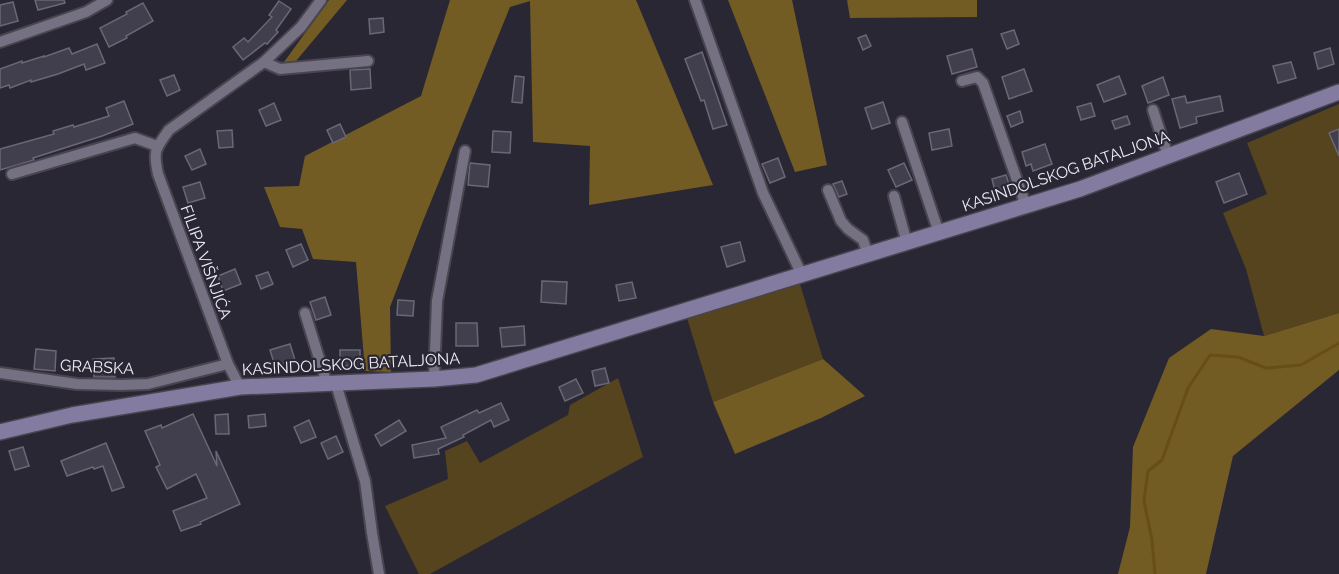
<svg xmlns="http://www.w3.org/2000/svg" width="1339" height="574" viewBox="0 0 1339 574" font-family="Raleway,sans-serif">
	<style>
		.green { fill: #55441d }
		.forest { fill: #735b24 }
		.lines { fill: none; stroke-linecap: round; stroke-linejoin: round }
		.stream { stroke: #664e15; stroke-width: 3 }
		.building { fill: #413e4d; stroke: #6a6777; stroke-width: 1.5 }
		.street-casing { stroke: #484550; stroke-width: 14 }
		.secondary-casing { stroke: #484550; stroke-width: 18 }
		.street { stroke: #757182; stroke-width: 10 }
		.secondary { stroke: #847ba0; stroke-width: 15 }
		.labels { text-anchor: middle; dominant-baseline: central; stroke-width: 4.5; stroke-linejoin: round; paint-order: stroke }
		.street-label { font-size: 16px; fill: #eeecf6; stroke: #2a2735 }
	</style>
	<rect width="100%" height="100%" fill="#2a2735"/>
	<g class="green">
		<path d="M1339,104V313L1264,336L1246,269L1223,213L1267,194L1247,143Z"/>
		<path d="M799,281L823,359L713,402L686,315Z"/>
		<path d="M618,378L643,457L430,574H419L385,506L448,479L445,451L467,441L480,463L568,415L570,405Z"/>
	</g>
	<g class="forest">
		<path d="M329,0H347L291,67L284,62Z"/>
		<path d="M450,0H636L713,185L589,205L590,146L533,142L530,1L510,7L423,221L390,307L391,372L365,371L356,262L313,259L302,229L280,227L264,187L299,186L305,156L421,96Z"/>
		<path d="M728,0H792L827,165L795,172Z"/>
		<path d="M847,0H977V17L850,18Z"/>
		<path d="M1339,313V370L1233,456L1206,574H1118L1130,527L1133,447L1169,358L1211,329L1264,336Z"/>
		<path d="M823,359L865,396L821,418L735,454L713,402Z"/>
	</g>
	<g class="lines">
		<path class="stream" d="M1155,574L1152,540L1144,501L1148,471L1162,460L1188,388L1210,355L1238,357L1266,368L1301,365L1339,343"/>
	</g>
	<g class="building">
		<path d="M35,0H64L65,3L38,10Z"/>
		<path d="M279,1L291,9L276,30L278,32L267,44L265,43L243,60L233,47L244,38L248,42L272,17L269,15Z"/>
		<path d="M13,2L18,21L0,26V5Z"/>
		<path d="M143,3L153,21L126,36L127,38L109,47L100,28L127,14L126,12Z"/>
		<path d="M383,18L384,32L370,34L369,19Z"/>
		<path d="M1014,30L1019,44L1007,49L1001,34Z"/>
		<path d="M866,35L871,46L863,50L858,38Z"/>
		<path d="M97,44L105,63L86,70L84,64L58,74L31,82V80L10,88L9,85L0,88V69L22,61V63L44,56V57L69,48L72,54Z"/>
		<path d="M1330,48L1334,64L1318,69L1314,53Z"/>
		<path d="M972,49L977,67L952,74L947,56Z"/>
		<path d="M702,52L727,125L713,129L704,100L701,101L685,59Z"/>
		<path d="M1291,62L1296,78L1278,83L1273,66Z"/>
		<path d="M370,69L371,88L351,90L350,70Z"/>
		<path d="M1024,69L1032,91L1009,99L1002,77Z"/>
		<path d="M174,75L180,90L167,96L160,80Z"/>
		<path d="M515,76L524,77L522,103L512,102Z"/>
		<path d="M1119,76L1126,94L1104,102L1097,85Z"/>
		<path d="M1163,77L1169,95L1148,103L1142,86Z"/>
		<path d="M1185,96L1187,103L1220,96L1223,111L1196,117L1197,123L1180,128L1172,99Z"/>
		<path d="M124,101L133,124L102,136L33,158L34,160L0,170V149L54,134L53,131L73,125L74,127L109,116L106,108Z"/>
		<path d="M883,102L890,123L872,129L865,108Z"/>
		<path d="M274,103L281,120L266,126L259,110Z"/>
		<path d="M1091,103L1095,116L1081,120L1077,107Z"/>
		<path d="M1020,111L1023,122L1011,127L1007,116Z"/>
		<path d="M1127,116L1130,124L1115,129L1112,121Z"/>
		<path d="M340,124L346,137L333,143L327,130Z"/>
		<path d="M949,129L952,146L932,150L929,133Z"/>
		<path d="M1339,129V156L1329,133Z"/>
		<path d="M232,130L233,147L219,148L217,131Z"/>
		<path d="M493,131L511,132L510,153L492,152Z"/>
		<path d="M1045,144L1052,164L1033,171L1031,164L1026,166L1022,152Z"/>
		<path d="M200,149L206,164L192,170L185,156Z"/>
		<path d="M778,158L785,177L770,183L762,164Z"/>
		<path d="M470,163L490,165L488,187L468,185Z"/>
		<path d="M904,163L912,180L896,187L888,170Z"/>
		<path d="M1239,173L1247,194L1224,203L1216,182Z"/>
		<path d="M1006,175L1010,187L995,191L992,179Z"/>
		<path d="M842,181L847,194L839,197L833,184Z"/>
		<path d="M200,182L205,198L188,203L183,187Z"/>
		<path d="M740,242L745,261L727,267L721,247Z"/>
		<path d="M301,244L308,260L293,267L286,250Z"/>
		<path d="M235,269L241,284L223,291L218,276Z"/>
		<path d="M268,272L273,284L261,289L256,276Z"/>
		<path d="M542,281L567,282L566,304L541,302Z"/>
		<path d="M632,282L636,298L619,301L616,285Z"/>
		<path d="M325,297L331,315L316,320L310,302Z"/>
		<path d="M398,300L414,301L413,316L397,315Z"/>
		<path d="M456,323H477L478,346H456Z"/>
		<path d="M524,326L525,345L502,347L500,328Z"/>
		<path d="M290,344L295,360L275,366L270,350Z"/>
		<path d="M36,349L56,351L55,371L34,369Z"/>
		<rect x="340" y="350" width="20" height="16"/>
		<path d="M114,358L115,377H94L93,359Z"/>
		<path d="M605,368L609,383L595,386L592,371Z"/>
		<path d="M576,379L583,393L565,401L559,387Z"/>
		<path d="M501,403L509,420L494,427L491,420L463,435L464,437L438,449L439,454L414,458L412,445L446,438L441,427L477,410L479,413Z"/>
		<path d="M193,414L217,466L216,451L240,504L200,522L201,524L181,531L173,511L207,498L196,474L167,489L156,467L160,465L145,431L161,425L162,428Z"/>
		<path d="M228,414L229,434H216L215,415Z"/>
		<path d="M265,414L266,426L249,428L248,416Z"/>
		<path d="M309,420L316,437L301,443L294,427Z"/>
		<path d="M399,420L406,431L381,446L375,435Z"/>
		<path d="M336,436L343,452L328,459L321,443Z"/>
		<path d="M106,443L124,487L112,491L103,466L94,469L93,467L67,476L61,461Z"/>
		<path d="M23,447L29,466L15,470L9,451Z"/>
	</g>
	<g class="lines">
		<g class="street-casing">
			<g id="street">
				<path d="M695,0L763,193L802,275"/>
				<path d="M0,42L86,12L107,0"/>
				<path d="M264,62L280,69L368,61"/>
				<path d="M962,81L977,77L983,83L1026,206"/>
				<path d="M1153,110L1168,156"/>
				<path d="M902,122L939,233"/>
				<path d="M12,174L135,138L157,146"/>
				<path d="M828,190L841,221L848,229L863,240L868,255"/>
				<path d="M894,196L907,243"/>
				<path d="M305,313L327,384"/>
				<path d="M0,373L77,384L121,385L148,384L228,364"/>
				<path d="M434,379L437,301L465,151"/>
				<path d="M336,384L365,481L372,533L379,574"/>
				<path d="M240,387L228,364L158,174C153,151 155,149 169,130L264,62L301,27L321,0"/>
			</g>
		</g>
		<g class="secondary-casing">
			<path id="secondary" d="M0,432L72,415L240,387L434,379L476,375L1080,189L1339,92"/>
		</g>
		<use href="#street" class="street"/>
		<use href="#secondary" class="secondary"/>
	</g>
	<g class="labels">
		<g class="street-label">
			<text transform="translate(1066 171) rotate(-19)">KASINDOLSKOG BATALJONA</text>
			<text transform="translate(206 262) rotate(70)">FILIPA VIŠNJIĆA</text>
			<text transform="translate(351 364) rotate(-3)">KASINDOLSKOG BATALJONA</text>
			<text transform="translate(97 367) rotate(3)">GRABSKA</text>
		</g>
	</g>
</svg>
